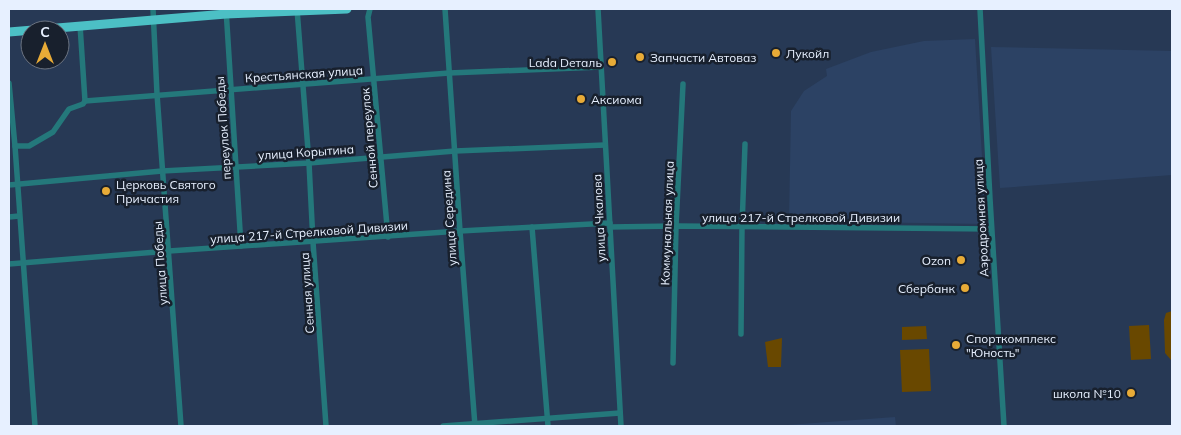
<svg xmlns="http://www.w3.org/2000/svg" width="1181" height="435" viewBox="0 0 1181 435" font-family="Mulish,sans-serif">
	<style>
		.built { fill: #2c4264 }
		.green { fill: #694800 }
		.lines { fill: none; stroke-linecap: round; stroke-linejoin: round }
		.minor { stroke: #24787b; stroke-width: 5.5 }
		.highway { stroke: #4cc0c5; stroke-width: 9 }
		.poi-dot { fill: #e8ab37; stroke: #18202d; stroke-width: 2 }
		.labels { text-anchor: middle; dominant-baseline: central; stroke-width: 5; stroke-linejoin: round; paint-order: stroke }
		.poi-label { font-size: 12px; fill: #e7f0ff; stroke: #18202d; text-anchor: start }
		.street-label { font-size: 12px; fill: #e7f0ff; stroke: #18202d }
	</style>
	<rect width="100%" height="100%" fill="#273955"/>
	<g class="built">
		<path d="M975,39L986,224L789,221L791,111L804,91L827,76L826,69L871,52L924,41Z"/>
		<path d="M991,47L1172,51V175L1000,188Z"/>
		<path d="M895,417L896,426H774Z"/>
	</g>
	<g class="green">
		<path d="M1172,311V360H1171L1165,353L1164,320L1166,313Z"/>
		<path d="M1149,325L1151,359L1131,360L1129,326Z"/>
		<path d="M926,326L927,339L902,340V327Z"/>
		<path d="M782,338L781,367H768L765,342Z"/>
		<path d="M929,349L931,391L902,392L900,350Z"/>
	</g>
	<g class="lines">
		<g class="minor">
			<path d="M153,9L157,94L181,426"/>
			<path d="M226,9L241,246"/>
			<path d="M297,9L309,163L313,242L326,426"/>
			<path d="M370,9L368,17L388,237"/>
			<path d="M445,9L460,231L475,426"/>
			<path d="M598,9L621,426"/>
			<path d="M980,9L990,199L1004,426"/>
			<path d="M80,25L85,101L449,73L601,67"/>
			<path d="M9,83L15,146L35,426"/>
			<path d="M15,146H29L53,132L69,109L83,104L85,101"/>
			<path d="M9,185L162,171L309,163L455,151L605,145"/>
			<path d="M9,217L19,216"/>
			<path d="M532,227L548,426"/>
			<path d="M610,227L676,226L991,229"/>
			<path d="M9,264L169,251L460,231L610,223"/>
			<path d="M741,334L742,227L745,144"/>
			<path d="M673,363L676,226L683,84"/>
			<path d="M443,426L620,413"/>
		</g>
		<path class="highway" d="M9,32L226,14L347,9"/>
	</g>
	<g class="poi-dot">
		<circle cx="776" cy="53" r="5"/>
		<circle cx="640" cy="57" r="5"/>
		<circle cx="612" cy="62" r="5"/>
		<circle cx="581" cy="99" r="5"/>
		<circle cx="106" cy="191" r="5"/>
		<circle cx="961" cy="260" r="5"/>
		<circle cx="965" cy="288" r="5"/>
		<circle cx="956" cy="345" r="5"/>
		<circle cx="1131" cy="393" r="5"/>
	</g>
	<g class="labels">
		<g class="poi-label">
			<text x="786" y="53">Лукойл</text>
			<text x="650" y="57">Запчасти Автоваз</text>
			<text x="602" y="62" text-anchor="end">Lada Dеталь</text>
			<text x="591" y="99">Аксиома</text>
			<text x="116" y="184">Церковь Святого<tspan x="116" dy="14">Причастия</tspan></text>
			<text x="951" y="260" text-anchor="end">Ozon</text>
			<text x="955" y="288" text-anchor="end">Сбербанк</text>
			<text x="966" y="338">Спорткомплекс<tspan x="966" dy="14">"Юность"</tspan></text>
			<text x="1121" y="393" text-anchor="end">школа №10</text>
		</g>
		<g class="street-label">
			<text transform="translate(304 74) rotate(-4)">Крестьянская улица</text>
			<text transform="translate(223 128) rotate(-94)">переулок Победы</text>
			<text transform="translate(369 138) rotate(-95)">Сенной переулок</text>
			<text transform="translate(306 152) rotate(-4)">улица Корытина</text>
			<text x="801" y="217">улица 217-й Стрелковой Дивизии</text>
			<text transform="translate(449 218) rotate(-94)">улица Середина</text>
			<text transform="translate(599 218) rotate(-93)">улица Чкалова</text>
			<text transform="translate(981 218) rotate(-93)">Аэродромная улица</text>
			<text transform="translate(667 223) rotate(-88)">Коммунальная улица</text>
			<text transform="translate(309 232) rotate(-4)">улица 217-й Стрелковой Дивизии</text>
			<text transform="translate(160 263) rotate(-94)">улица Победы</text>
			<text transform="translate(307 293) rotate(-94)">Сенная улица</text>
		</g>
	</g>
	<rect width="1181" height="435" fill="none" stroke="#e7f0ff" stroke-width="20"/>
	<g transform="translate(45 45)"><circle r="24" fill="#18202d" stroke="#6b7381"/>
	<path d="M0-4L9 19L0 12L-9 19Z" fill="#e8ab37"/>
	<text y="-8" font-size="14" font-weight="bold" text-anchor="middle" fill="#e7f0ff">С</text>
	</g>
</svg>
